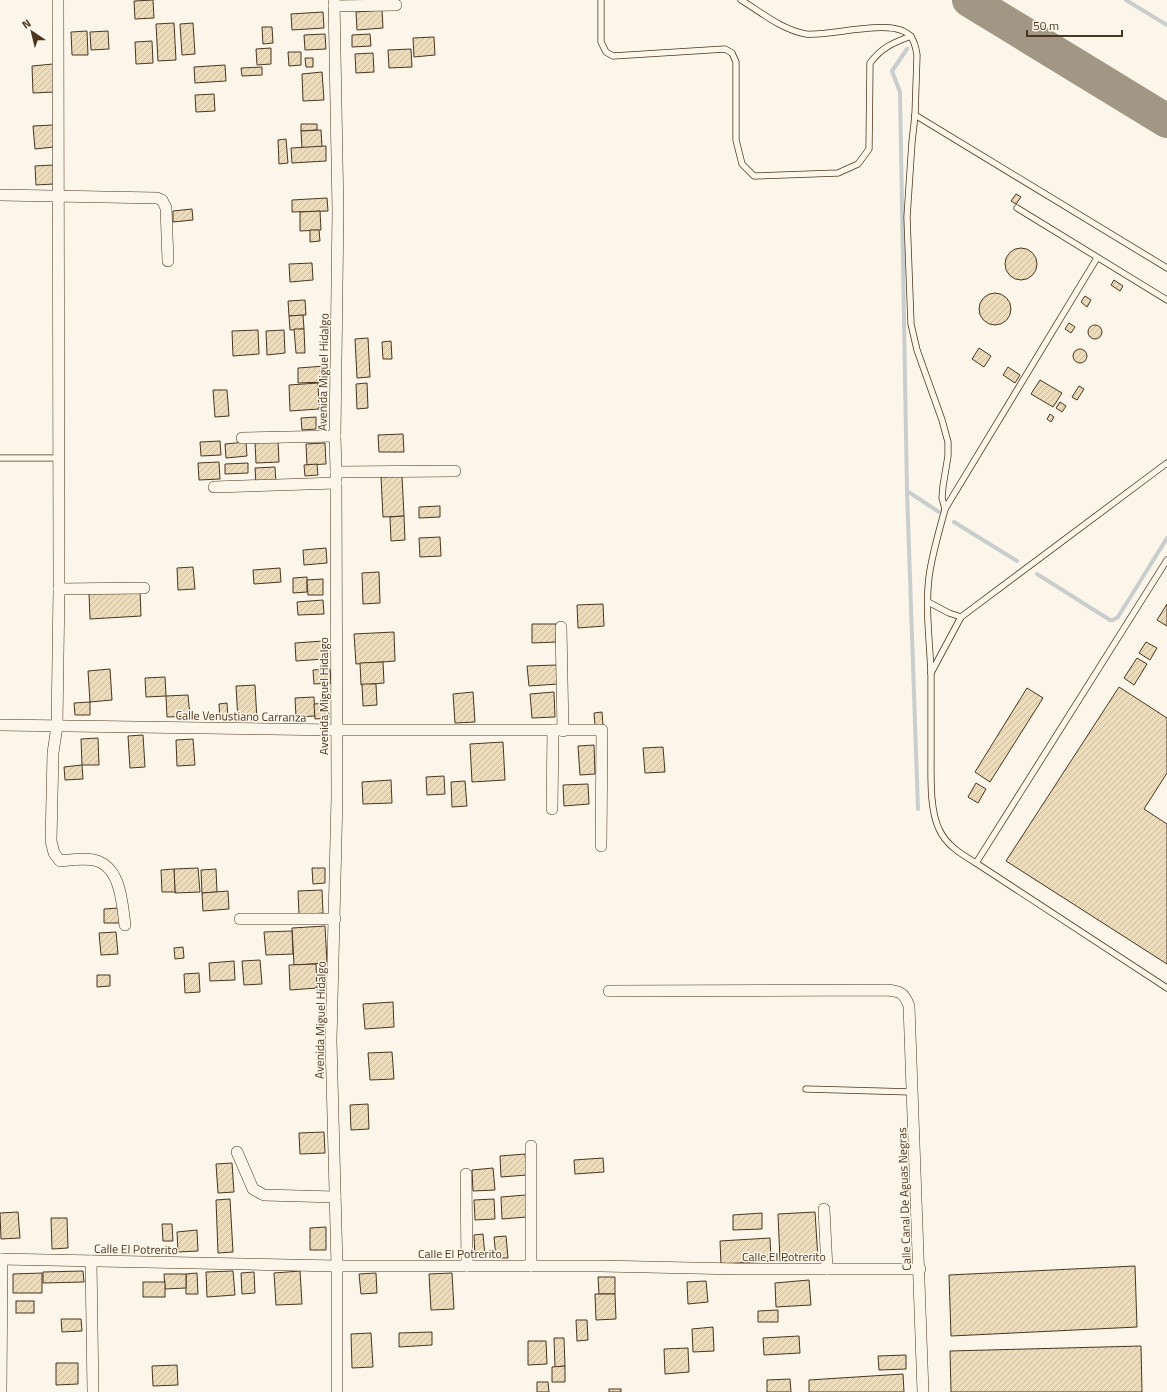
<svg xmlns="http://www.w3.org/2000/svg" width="1167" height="1392" viewBox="0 0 1167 1392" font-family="'Titillium Web',sans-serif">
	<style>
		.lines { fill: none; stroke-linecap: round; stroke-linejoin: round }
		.stream { stroke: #c9cecd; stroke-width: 4 }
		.taxiway { stroke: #a29684; stroke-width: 34 }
		.building { fill: url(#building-hatch); stroke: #4a3520 }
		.lane-casing { stroke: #4a3520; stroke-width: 7 }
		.street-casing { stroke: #4a3520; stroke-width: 12 }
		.lane { stroke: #fbf6e9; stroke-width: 5.5 }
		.street { stroke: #fbf6e9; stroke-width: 11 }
		.labels { text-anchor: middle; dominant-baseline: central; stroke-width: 3; stroke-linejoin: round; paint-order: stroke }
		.street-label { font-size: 12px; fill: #4a3520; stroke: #fbf6e9 }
	</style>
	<defs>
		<pattern id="building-hatch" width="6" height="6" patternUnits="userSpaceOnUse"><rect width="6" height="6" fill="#ecdcbc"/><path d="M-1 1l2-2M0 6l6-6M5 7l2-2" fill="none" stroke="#ccbda1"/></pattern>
	</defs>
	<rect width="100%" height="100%" fill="#fbf6e9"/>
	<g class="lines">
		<g class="stream">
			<path d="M1126,0L1167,25"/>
			<path d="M907,49L892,71L900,92L907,491L918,809"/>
			<path d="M907,491L939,512"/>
			<path d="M954,522L1017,561"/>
			<path d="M1037,574L1110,620H1113L1118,617L1167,538"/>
		</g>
		<path class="taxiway" d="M969,0L1167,121"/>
	</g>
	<g class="building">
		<path d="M153,0L154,18L135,19L134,1Z"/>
		<path d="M382,10L383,28L357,30L356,12Z"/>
		<path d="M323,12L324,28L292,30L291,14Z"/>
		<path d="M174,23L176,60L158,61L156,24Z"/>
		<path d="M193,23L195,54L182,55L180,24Z"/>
		<path d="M262,27H272L273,43L263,44Z"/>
		<path d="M87,31L88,55H72L71,32Z"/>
		<path d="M108,31L109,49L91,50L90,32Z"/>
		<path d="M325,34L326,49L305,50L304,35Z"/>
		<path d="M370,34L371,46L352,47V35Z"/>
		<path d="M434,37L435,55L414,57L413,38Z"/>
		<path d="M152,41L153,63L136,64L135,42Z"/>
		<path d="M271,48V64L257,65L256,49Z"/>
		<path d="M411,49L412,67L389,68L388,50Z"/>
		<path d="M288,52H301V65L289,66Z"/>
		<path d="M373,53L374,72L356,73L355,54Z"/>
		<path d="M305,58H313V67H306Z"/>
		<path d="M53,64L54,92L33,93L32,66Z"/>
		<path d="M225,65L226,81L195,83L194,67Z"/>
		<path d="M262,67V75L242,76L241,68Z"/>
		<path d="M322,72L324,100L303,101L302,74Z"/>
		<path d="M214,94L215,111L196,112L195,95Z"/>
		<path d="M301,124H317V130L301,131Z"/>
		<path d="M53,125L54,147L35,149L33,126Z"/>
		<path d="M321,130L322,147L302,148L301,131Z"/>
		<path d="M286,139L288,163L279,164L278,140Z"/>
		<path d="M326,146V161L292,163L291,148Z"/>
		<path d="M53,165L54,184L36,185L35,166Z"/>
		<path d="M1016,194L1021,197L1016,204L1011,201Z"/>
		<path d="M327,198L328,211L292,212V200Z"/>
		<path d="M192,209L193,220L173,222V211Z"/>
		<path d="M320,211L321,230L300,231V212Z"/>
		<path d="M310,230H319L320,241L310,242Z"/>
		<circle cx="1021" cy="264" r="16"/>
		<path d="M312,263L313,280L290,282L289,264Z"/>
		<path d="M1114,280L1123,286L1120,291L1111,285Z"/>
		<circle cx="995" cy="309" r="16"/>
		<path d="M1085,296L1091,300L1087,307L1081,302Z"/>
		<path d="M305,300L306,315L289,316L288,301Z"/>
		<path d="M303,315L304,329L290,330L289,316Z"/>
		<path d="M1069,323L1075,327L1071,333L1065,329Z"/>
		<circle cx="1095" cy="332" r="7"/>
		<path d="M294,329H304L305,353H296Z"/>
		<path d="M258,330L259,354L233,356L232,331Z"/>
		<path d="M284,330L285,353L267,355L266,331Z"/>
		<path d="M368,338L370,377L357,378L355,339Z"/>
		<path d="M391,341L392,359H383L382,342Z"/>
		<path d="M979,348L991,356L984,367L972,359Z"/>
		<circle cx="1080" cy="356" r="7"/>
		<path d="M325,366L326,382L298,383V368Z"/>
		<path d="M1008,367L1020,375L1015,383L1003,375Z"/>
		<path d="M1040,380L1062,393L1053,407L1031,394Z"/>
		<path d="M318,383L319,409L290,411L289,385Z"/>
		<path d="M367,383L368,408L357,409L356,384Z"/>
		<path d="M1079,386L1084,389L1077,400L1072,397Z"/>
		<path d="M213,390H227L229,416L215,417Z"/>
		<path d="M1060,402L1066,406L1062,412L1056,408Z"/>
		<path d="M1050,414L1054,417L1051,422L1047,419Z"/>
		<path d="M316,417V429L302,430L301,418Z"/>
		<path d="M403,434L404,452H379L378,435Z"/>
		<path d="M220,441L221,455L201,456L200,442Z"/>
		<path d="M278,441L279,462L256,463L255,442Z"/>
		<path d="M246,442L247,456L226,458L225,444Z"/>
		<path d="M325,443L326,464L307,465L306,444Z"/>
		<path d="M219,462L220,479L199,480L198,463Z"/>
		<path d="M248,463V473L225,474V464Z"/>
		<path d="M317,464L318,475L305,476L304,465Z"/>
		<path d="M275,467L276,483L256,484L255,468Z"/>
		<path d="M402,476L404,516L383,517L381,477Z"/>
		<path d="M440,506V517L419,518V507Z"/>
		<path d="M404,516L405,540L391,541L390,517Z"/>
		<path d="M440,537L441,556L420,557L419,538Z"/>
		<path d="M326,548L327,563L304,565L303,550Z"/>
		<path d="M193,567L195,589L178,590L177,568Z"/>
		<path d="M280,568L281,582L254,584L253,570Z"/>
		<path d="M379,572L380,603L363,604L362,573Z"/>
		<path d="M307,577V592L293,593V578Z"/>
		<path d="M323,579V595H308L307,580Z"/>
		<path d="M140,590L141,616L90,619L89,593Z"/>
		<path d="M323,600L324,614L298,615L297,602Z"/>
		<path d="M603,604L604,626L578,628L577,605Z"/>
		<path d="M1167,604V626L1157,620Z"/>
		<path d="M532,624H556V642L532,643Z"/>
		<path d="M394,632L395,661L356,664L354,634Z"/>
		<path d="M323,641L324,659L296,661L295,643Z"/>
		<path d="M1146,642L1157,648L1150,660L1139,653Z"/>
		<path d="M1137,658L1147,664L1134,685L1124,678Z"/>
		<path d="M383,662L384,683L361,685L360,663Z"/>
		<path d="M557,665L558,684L529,686L527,666Z"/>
		<path d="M110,669L112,700L90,702L88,671Z"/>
		<path d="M330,669L331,683L314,684L313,670Z"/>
		<path d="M165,677L166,696L146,697L145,678Z"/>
		<path d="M362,684H376L377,705L363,706Z"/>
		<path d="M255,685L257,720L238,721L236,686Z"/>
		<path d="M1119,687L1167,718V773L1144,809L1167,824V964L1006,861Z"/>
		<path d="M1027,688L1043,698L990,782L975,772Z"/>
		<path d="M473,692L475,722L455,723L453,694Z"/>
		<path d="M554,692L555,717L532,718L530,694Z"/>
		<path d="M188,695L190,716L167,717L166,696Z"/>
		<path d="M314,697L315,716L296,717L295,698Z"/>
		<path d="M90,702V715H75L74,703Z"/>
		<path d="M227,703L228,720H220L219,704Z"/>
		<path d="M328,703L329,718L315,719L314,704Z"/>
		<path d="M602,712L603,725L595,726L594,713Z"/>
		<path d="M143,735L145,767L130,768L128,736Z"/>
		<path d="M98,738L99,765H82L81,739Z"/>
		<path d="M193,739L195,765L177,766L176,740Z"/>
		<path d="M503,742L505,780L472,782L470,744Z"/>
		<path d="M594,745L595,774L580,775L578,746Z"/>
		<path d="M663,747L665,772L645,773L643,748Z"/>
		<path d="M82,765L83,779L65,780L64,767Z"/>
		<path d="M444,776L445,794L427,795L426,777Z"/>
		<path d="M391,780L392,803L363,804L362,782Z"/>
		<path d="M465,781L467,806L452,807L451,782Z"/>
		<path d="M976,783L986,789L978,803L968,797Z"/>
		<path d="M588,784L589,804L564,806L563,785Z"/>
		<path d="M198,868L200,892L175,893L174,869Z"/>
		<path d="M312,868H325V883L313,884Z"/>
		<path d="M174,869L175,892H162L161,870Z"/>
		<path d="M216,869L217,892L202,893L201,870Z"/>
		<path d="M322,890L323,913L299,915L298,891Z"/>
		<path d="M228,891L229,909L203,911L202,893Z"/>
		<path d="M119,908L120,923H104V909Z"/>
		<path d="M325,926L327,963L294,965L292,928Z"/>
		<path d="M292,931L293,954L266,955L264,932Z"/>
		<path d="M116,932L118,954L101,955L99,933Z"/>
		<path d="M183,947L184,958L175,959L174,948Z"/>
		<path d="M260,960L262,984L244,985L242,961Z"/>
		<path d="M234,961L235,980L210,981L209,963Z"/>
		<path d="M316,964L317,988L290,990L289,965Z"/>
		<path d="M199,973L200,992L185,993L184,974Z"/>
		<path d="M97,975H110V986L97,987Z"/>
		<path d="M393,1002L394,1027L365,1029L363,1004Z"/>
		<path d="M392,1052L394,1079L370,1080L368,1053Z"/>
		<path d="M368,1104L369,1129L351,1130L350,1105Z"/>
		<path d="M324,1132L325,1153L300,1154L299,1133Z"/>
		<path d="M525,1154L527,1175L501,1177L500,1156Z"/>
		<path d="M603,1158L604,1172L575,1174L574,1160Z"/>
		<path d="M232,1163L234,1192L218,1193L216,1164Z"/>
		<path d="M493,1168L495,1190L473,1191L472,1170Z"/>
		<path d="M526,1195L527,1217L502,1219L501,1197Z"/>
		<path d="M230,1199L233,1252L218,1253L216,1200Z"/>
		<path d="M494,1199L495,1219L475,1220L474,1200Z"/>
		<path d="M18,1212L20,1238L1,1239L0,1213Z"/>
		<path d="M815,1212L818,1259L780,1261L778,1214Z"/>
		<path d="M762,1213V1229L733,1230V1215Z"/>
		<path d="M51,1218H67L68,1248L52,1249Z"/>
		<path d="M162,1224H172L173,1241H163Z"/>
		<path d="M326,1227V1250H310V1228Z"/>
		<path d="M197,1230L198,1251L178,1252L177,1232Z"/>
		<path d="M483,1234L485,1256L475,1257L474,1235Z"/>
		<path d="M506,1236L508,1258H496L494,1237Z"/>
		<path d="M770,1238L771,1261L721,1264L720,1241Z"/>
		<path d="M1135,1266L1137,1327L951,1336L949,1275Z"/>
		<path d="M83,1271L84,1282L43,1283V1272Z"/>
		<path d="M233,1271L235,1295L207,1297L206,1272Z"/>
		<path d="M300,1271L302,1304L276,1305L274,1273Z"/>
		<path d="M254,1272L255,1293L242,1294L241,1273Z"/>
		<path d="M42,1273V1293H13V1274Z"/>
		<path d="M197,1273L198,1294H186V1274Z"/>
		<path d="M376,1273L377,1293L361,1294L359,1274Z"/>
		<path d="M452,1273L454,1309L431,1310L429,1274Z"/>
		<path d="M164,1274H186V1288L165,1289Z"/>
		<path d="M598,1277H615V1294H599Z"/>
		<path d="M809,1280L811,1305L776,1307L775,1283Z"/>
		<path d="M706,1281L708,1302L688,1304L687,1282Z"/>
		<rect x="143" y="1282" width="22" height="15"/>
		<path d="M595,1294H615L616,1319L596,1320Z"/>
		<rect x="16" y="1301" width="18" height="12"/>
		<path d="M778,1310V1322H758V1311Z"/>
		<path d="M61,1319H81L82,1331L62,1332Z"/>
		<path d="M576,1320H587L588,1340L577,1341Z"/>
		<path d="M713,1327L714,1351L693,1352L692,1329Z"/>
		<path d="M432,1332V1345L399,1347V1333Z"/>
		<path d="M371,1333L373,1367L352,1368L351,1334Z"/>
		<path d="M799,1336L800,1353L764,1355L763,1338Z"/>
		<path d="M554,1338H564L565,1366L555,1367Z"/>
		<path d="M528,1341H546L547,1364L528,1365Z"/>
		<path d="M1141,1346L1142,1392H951L950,1351Z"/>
		<path d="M688,1348L689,1372L665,1374L664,1349Z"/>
		<path d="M906,1355V1369L879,1370L878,1356Z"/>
		<path d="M56,1363H78V1384L56,1385Z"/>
		<path d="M177,1365L178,1385L153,1386L152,1366Z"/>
		<path d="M565,1366V1382H552V1367Z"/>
		<path d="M903,1374L904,1392H809V1380Z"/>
		<path d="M790,1379L791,1392H767V1380Z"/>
		<path d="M537,1382H548L549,1392H537Z"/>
		<rect x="609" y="1389" width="12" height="3"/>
	</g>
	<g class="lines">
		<g class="lane-casing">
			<g id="lane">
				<path d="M601,0V42L606,52L613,56L725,49L732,53L736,62V140L742,164L754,176L838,173L858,164L869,149L870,63C882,47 893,43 911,36"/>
				<path d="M741,0C761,12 782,30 806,34C831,37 895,16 911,37C915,42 916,49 917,55L915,115L912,142L907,217L911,324L917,350L942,420L948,442V456L943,486L942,498L945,509"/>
				<path d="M915,115L1167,268"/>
				<path d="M1017,208L1167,300"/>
				<path d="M1097,258L945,509C939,532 932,554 929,577C925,609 930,642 931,675C931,703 931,731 931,760C931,780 930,810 939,829C946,845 961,854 976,863L1167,560"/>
				<path d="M0,458H59"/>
				<path d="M928,602L949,613L961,617L1167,463"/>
				<path d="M931,673L961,617"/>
				<path d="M976,863L1167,988"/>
				<path d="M806,1089L912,1092"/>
			</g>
		</g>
		<g class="street-casing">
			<g id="street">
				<path d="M58,0L59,589L57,726L53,753L51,841L54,853L60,861C70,860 83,858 94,860C121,866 122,903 125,925"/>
				<path d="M334,0L338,211L335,436L336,472L337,797L331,1041L337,1266V1392"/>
				<path d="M334,6L396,5"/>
				<path d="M0,195L157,198L162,200L166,208L168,261"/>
				<path d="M242,438L335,436"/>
				<path d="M336,472L455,471"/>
				<path d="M214,487L336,483"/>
				<path d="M59,589L144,588"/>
				<path d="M561,627L563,731"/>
				<path d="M0,725L336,730H602L601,846"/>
				<path d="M552,809L553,730"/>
				<path d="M240,919H335"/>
				<path d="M609,991L886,990C899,991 904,992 909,1006L923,1392"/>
				<path d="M237,1152L253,1189L264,1195L335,1197"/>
				<path d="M466,1174L467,1266"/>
				<path d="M824,1209L827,1269"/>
				<path d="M0,1259L337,1266H601L738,1269H920"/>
				<path d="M91,1261L93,1392"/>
				<path d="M531,1266V1146"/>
				<path d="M1,1392L2,1259"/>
			</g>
		</g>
		<use href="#lane" class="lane"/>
		<use href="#street" class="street"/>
	</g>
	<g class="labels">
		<g class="street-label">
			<text transform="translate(323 372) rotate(-89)">Avenida Miguel Hidalgo</text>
			<text transform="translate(323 696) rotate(-90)">Avenida Miguel Hidalgo</text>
			<text transform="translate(241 716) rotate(1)">Calle Venustiano Carranza</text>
			<text transform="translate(320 1020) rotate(-89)">Avenida Miguel Hidalgo</text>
			<text transform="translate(904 1199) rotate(-92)">Calle Canal De Aguas Negras</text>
			<text transform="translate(136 1249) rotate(1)">Calle El Potrerito</text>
			<text x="460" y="1253">Calle El Potrerito</text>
			<text x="784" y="1256">Calle El Potrerito</text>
		</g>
	</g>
	<g transform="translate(32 32) rotate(325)" stroke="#fbf6e9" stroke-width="3" paint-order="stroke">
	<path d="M0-3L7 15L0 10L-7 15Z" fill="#4a3520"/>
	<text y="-6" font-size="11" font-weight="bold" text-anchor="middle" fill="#4a3520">N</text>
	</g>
	<path d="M1027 30v6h95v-6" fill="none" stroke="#4a3520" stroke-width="2"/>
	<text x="1033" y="30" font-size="12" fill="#4a3520" stroke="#fbf6e9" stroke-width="3" paint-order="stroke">50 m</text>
</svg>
